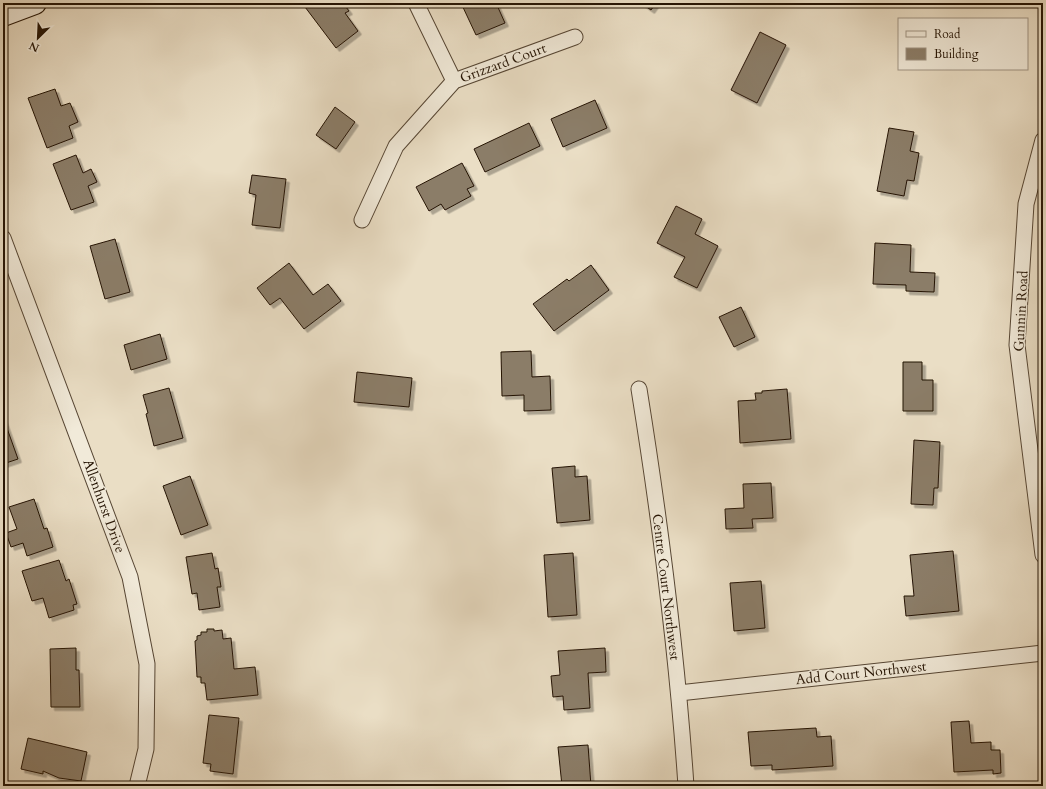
<svg xmlns="http://www.w3.org/2000/svg" width="1046" height="789" viewBox="0 0 1046 789" font-family="Cardo,serif">
	<style>
		.building { fill: #8b7d68; stroke: #251404; filter: url(#shadow) }
		.lines { fill: none; stroke-linecap: round; stroke-linejoin: round }
		.street-casing { stroke: #564634; stroke-width: 17 }
		.secondary-casing { stroke: #251404; stroke-width: 24 }
		.street { stroke: #f1ead9; stroke-width: 15 }
		.secondary { stroke: #f1ead9; stroke-width: 22 }
		.labels { text-anchor: middle; dominant-baseline: central; stroke-width: 3; stroke-linejoin: round; paint-order: stroke }
		.street-label { font-size: 14px; fill: #251404; stroke: #f1ead9 }
	</style>
	<defs>
		<filter id="shadow"><feDropShadow dx="3.5" dy="3.5" stdDeviation="0" flood-color="#0004"/></filter>
	</defs>
	<rect width="100%" height="100%" fill="#eadec5"/>
	<filter id="stains"><feTurbulence type="fractalNoise" baseFrequency=".005" numOctaves="4"/><feColorMatrix values="0 0 0 0 .2 0 0 0 0 .09 0 0 0 0 .02 0 0 0 .5 -.17"/></filter>
	<radialGradient id="worn" r=".72"><stop offset=".6" stop-color="#630" stop-opacity="0"/><stop offset="1" stop-color="#630" stop-opacity=".3"/></radialGradient>
	<g class="building">
		<path d="M302,3H343L349,11L345,13L358,31L336,48Z"/>
		<path d="M461,3H496L505,23L476,35Z"/>
		<path d="M641,3H656L651,10Z"/>
		<path d="M760,32L786,45L757,103L731,90Z"/>
		<path d="M55,89L61,106L70,103L78,122L69,126L73,138L47,148L28,98Z"/>
		<path d="M595,100L607,128L563,147L551,119Z"/>
		<path d="M335,107L355,122L336,149L316,135Z"/>
		<path d="M529,123L540,146L485,172L474,149Z"/>
		<path d="M889,128L914,132L910,151L919,153L914,181L907,180L904,196L877,191Z"/>
		<path d="M76,155L83,173L91,169L97,182L88,186L94,202L71,210L53,164Z"/>
		<path d="M462,163L474,186L467,189L471,196L445,210L441,204L429,211L416,187Z"/>
		<path d="M252,175L286,179L280,228L252,225L256,195L249,193Z"/>
		<path d="M676,206L702,219L695,234L718,246L697,288L674,277L685,257L657,243Z"/>
		<path d="M115,239L130,292L105,299L90,246Z"/>
		<path d="M875,243L911,245L910,272L935,273L934,292L906,291V285L873,284Z"/>
		<path d="M289,263L313,295L328,284L341,301L304,329L280,298L270,305L257,288Z"/>
		<path d="M591,265L609,290L554,331L533,304L567,279L569,281Z"/>
		<path d="M741,307L755,337L734,347L719,317Z"/>
		<path d="M160,334L167,359L131,370L124,345Z"/>
		<path d="M531,351L532,377L550,376L551,410L524,411V395L502,396L501,352Z"/>
		<path d="M903,362H922V380H933V411H903Z"/>
		<path d="M357,372L412,378L409,407L354,402Z"/>
		<path d="M169,388L183,438L154,446L146,414L148,413L143,395Z"/>
		<path d="M787,389L791,439L740,443L738,401L756,400L755,393H762V391Z"/>
		<path d="M3,417L18,459L3,464Z"/>
		<path d="M914,440L940,442L938,488H934L933,505L911,504Z"/>
		<path d="M575,466V477L587,476L590,520L557,523L552,468Z"/>
		<path d="M190,476L208,525L181,535L163,486Z"/>
		<path d="M771,483L773,518L752,519L753,528L726,529L725,509L744,508L743,484Z"/>
		<path d="M34,499L44,529L47,528L53,547L27,556L23,543L11,547L6,533L17,529L9,507Z"/>
		<path d="M953,551L959,611L906,616L904,596H914L910,555Z"/>
		<path d="M212,553L215,569L218,568L221,587H217L220,607L199,610L197,593L192,594L186,557Z"/>
		<path d="M573,553L577,615L548,617L544,555Z"/>
		<path d="M59,560L66,581L69,579L77,604L73,605L74,610L49,618L43,598L32,601L22,571Z"/>
		<path d="M761,581L765,628L734,631L730,583Z"/>
		<path d="M207,629H214V631L222,630L223,639L231,638L234,669L255,667L258,695L207,700L205,683H201V677H197L195,641L197,640V636L201,635V632H207Z"/>
		<path d="M76,648V670H79L80,707H51L50,649Z"/>
		<path d="M605,648L606,672L588,673L590,708L564,710L563,696L553,697L551,676L560,675L558,651Z"/>
		<path d="M209,715L239,718L233,774L210,771L211,764L203,763Z"/>
		<path d="M969,721L971,743L991,742V750H1000L1001,773L993,774V770L954,772L951,722Z"/>
		<path d="M816,728L817,737L831,736L833,766L772,770V765L751,766L748,732Z"/>
		<path d="M28,738L87,752L81,781L59,778L43,771V774L21,769Z"/>
		<path d="M588,745L591,786H562L558,747Z"/>
	</g>
	<g class="lines">
		<g class="street-casing">
			<g id="street">
				<path d="M416,3L454,81"/>
				<path d="M1043,140L1026,204L1017,345L1043,555"/>
				<path d="M362,220L396,146L454,81L575,37"/>
				<path d="M3,238L130,577L147,664L146,749L137,786"/>
				<path d="M639,389C660,520 677,653 686,786"/>
				<path d="M679,693L1043,653"/>
			</g>
		</g>
		<g class="secondary-casing">
			<path id="secondary" d="M3,15L35,3"/>
		</g>
		<use href="#street" class="street"/>
		<use href="#secondary" class="secondary"/>
	</g>
	<g class="labels">
		<g class="street-label">
			<text transform="translate(503 63) rotate(-20)">Grizzard Court</text>
			<text transform="translate(1021 311) rotate(-87)">Gunnin Road</text>
			<text transform="translate(104 506) rotate(70)">Allenhurst Drive</text>
			<text transform="translate(666 587) rotate(83)">Centre Court Northwest</text>
			<text transform="translate(861 673) rotate(-6)">Add Court Northwest</text>
		</g>
	</g>
	<rect width="1046" height="789" fill="none" stroke="#eadec5" stroke-width="16"/>
	<rect x="4" y="4" width="1038" height="781" fill="none" stroke="#251404" stroke-width="2"/>
	<rect x="8" y="8" width="1030" height="773" fill="none" stroke="#251404"/>
	<rect x="898" y="18" width="130" height="52" fill="#f1ead9" stroke="#9f9484"/>
	<rect x="906" y="31" width="20" height="6" fill="#f1ead9" stroke="#9f9484"/>
	<text x="934" y="38" font-size="12" fill="#251404">Road</text>
	<rect x="906" y="48" width="20" height="12" fill="#8b7d68" stroke="#9f9484"/>
	<text x="934" y="58" font-size="12" fill="#251404">Building</text>
	<g transform="translate(38 38) rotate(204)" stroke="#f1ead9" stroke-width="3" paint-order="stroke">
	<path d="M0-3L7 15L0 10L-7 15Z" fill="#251404"/>
	<text y="-6" font-size="11" font-weight="bold" text-anchor="middle" fill="#251404">N</text>
	</g>
	<rect width="100%" height="100%" filter="url(#stains)"/>
	<rect width="100%" height="100%" fill="url(#worn)"/>
</svg>
